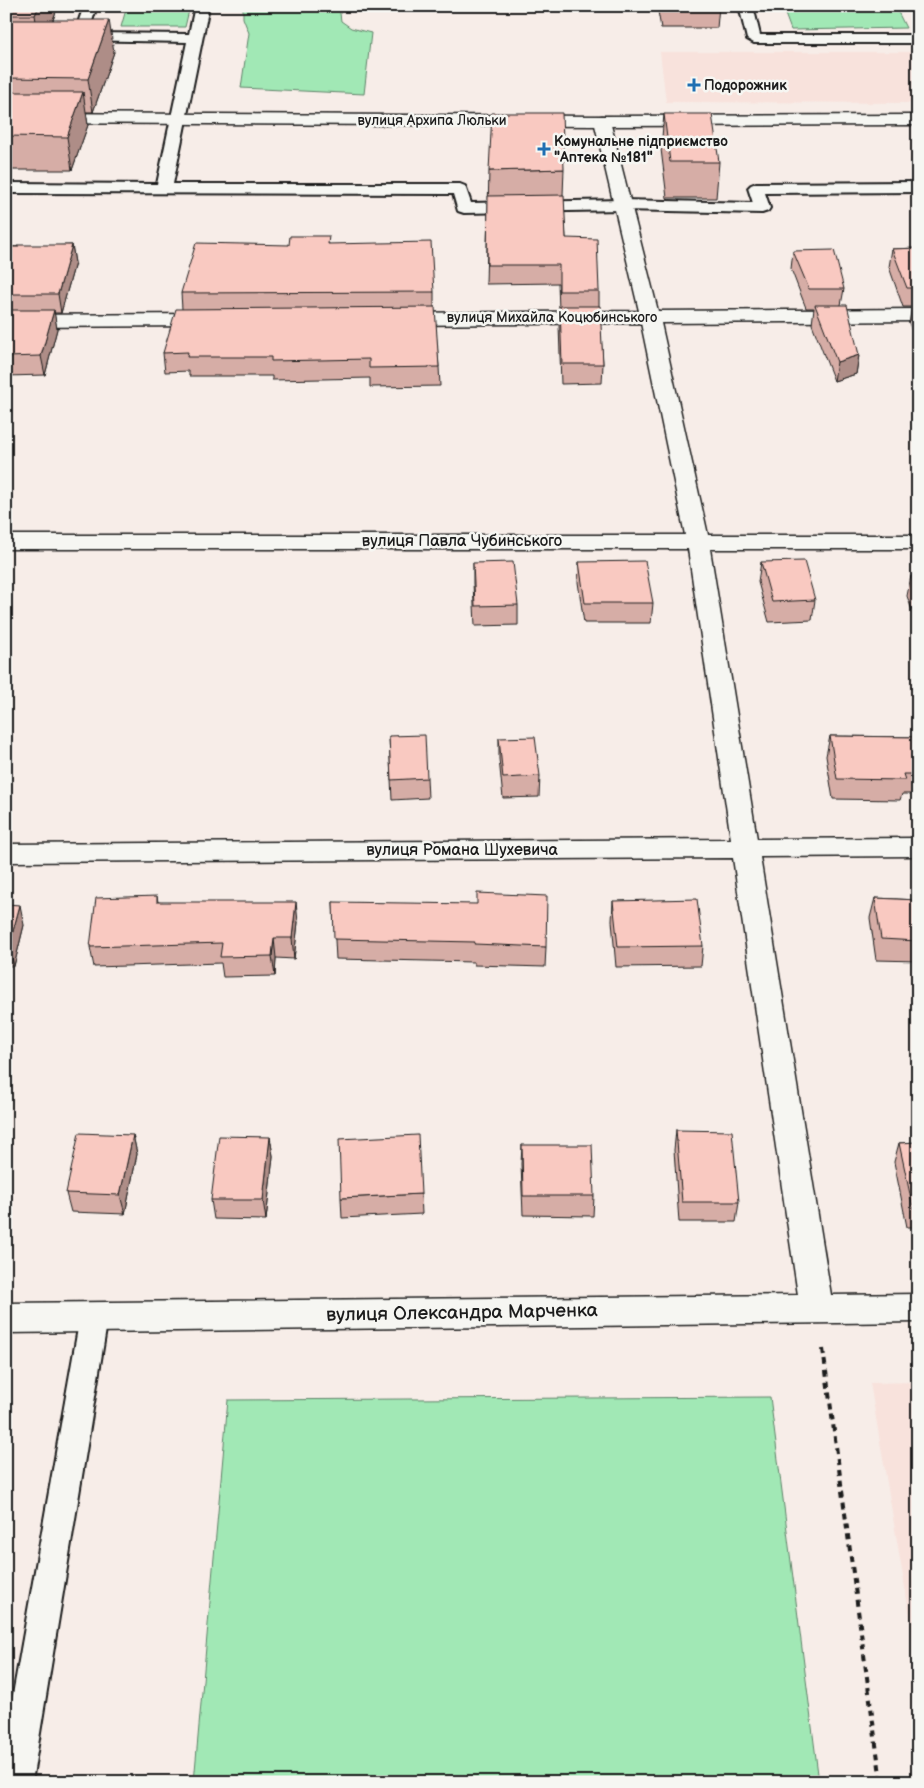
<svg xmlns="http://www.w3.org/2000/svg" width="924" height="1788" viewBox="0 0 924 1788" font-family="'Balsamiq Sans',sans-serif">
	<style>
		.built { fill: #f8e2dc }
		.green { fill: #a1e8b5; stroke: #5e8268 }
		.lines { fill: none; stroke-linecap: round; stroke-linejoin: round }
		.lane-casing { stroke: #1c1c1c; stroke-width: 4 }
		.street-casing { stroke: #1c1c1c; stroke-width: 3 }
		.secondary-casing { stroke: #1c1c1c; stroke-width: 3 }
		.path { stroke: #1c1c1c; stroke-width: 4; stroke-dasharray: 6 5; stroke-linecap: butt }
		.lane { fill: #f6f6f2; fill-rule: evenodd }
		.street { fill: #f6f6f2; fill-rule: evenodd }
		.secondary { fill: #f6f6f2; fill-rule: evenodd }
		.wall { fill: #d6ada6; stroke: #1c1c1c }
		.shaded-wall { fill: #ae8d87; stroke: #1c1c1c }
		.building { fill: #f9c9c1; stroke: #1c1c1c }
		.poi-dot { fill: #1f6fb2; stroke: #f6f6f2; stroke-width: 2 }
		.labels { text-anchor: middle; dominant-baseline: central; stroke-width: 5; stroke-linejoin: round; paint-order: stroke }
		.far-poi-label { font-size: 14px; font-weight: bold; fill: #1c1c1c; stroke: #f6f6f2; text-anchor: start }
		.far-street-label { font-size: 14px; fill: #1c1c1c; stroke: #f6f6f2 }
		.street-label { font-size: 16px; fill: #1c1c1c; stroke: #f6f6f2 }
		.near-street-label { font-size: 19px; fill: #1c1c1c; stroke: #f6f6f2 }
	</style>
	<rect width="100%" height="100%" fill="#f7ede8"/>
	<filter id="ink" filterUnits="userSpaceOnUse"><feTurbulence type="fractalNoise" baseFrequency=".02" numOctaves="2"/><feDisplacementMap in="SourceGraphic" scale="10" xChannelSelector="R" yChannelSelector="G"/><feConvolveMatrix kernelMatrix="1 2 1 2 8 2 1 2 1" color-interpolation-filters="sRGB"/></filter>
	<g filter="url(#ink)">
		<g class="built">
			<path d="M660,52H918V103L666,102Z"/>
			<path d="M918,1382V1664L870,1383Z"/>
		</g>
		<g class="green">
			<path d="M127,6H190L185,27H121Z"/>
			<path d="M243,6H339L341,21L351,28L371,33L364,94L241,88L249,33L243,18Z"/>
			<path d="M782,6H895L906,28L791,30Z"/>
			<path d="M770,1397L819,1782H194L228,1400Z"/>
		</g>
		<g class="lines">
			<g class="lane-casing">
				<g id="lane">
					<path d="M84,6H97L88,33L189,34L195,6H209L173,184H460L465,186L471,203L622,200L753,203L748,188L751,185L756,183L918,182V192L765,193L770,208L768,211L762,213L622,210L464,213L458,211L453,194L6,193V183L157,184L187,42L75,40L73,37Z"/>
					<path d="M739,6H753L760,35H918V43H754L747,39Z"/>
					<path d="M94,1304L104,1308L108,1317L32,1782H6V1734L80,1317L84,1308Z"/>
				</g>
			</g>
			<g class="street-casing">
				<g id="street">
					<path d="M602,116L608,117L610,121L658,311L918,309V321L661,323L708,535H918V549H710L757,839L918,838V856L760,857L831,1295L918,1294V1322L6,1333V1303L798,1295L733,858L6,862V844L731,839L688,549H6V535H685L641,323L399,325L392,323L389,319L392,315L399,313L639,311L594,121L596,117Z"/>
					<path d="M209,314L216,316L219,320L216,324L209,326L6,327V315Z"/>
				</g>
			</g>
			<g class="secondary-casing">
				<path id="secondary" d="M6,113L602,116L918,115V125L602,126L6,123Z"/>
			</g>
			<path class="path" d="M823,1349L881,1782"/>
			<use href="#lane" class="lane"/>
			<use href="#street" class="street"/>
			<use href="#secondary" class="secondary"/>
		</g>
		<g class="wall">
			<path d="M6,6H58L53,20L114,52L93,112H86L88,125L72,170H6Z"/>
			<path d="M657,6H719L717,28H661Z"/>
			<path d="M664,114L719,162L716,198H667L661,149Z"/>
			<path d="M564,169L563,195L566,238L599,291V306L603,364L602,383L561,384L559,325L560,310H559L558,283L486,284L489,171Z"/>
			<path d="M329,244L434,292V307L439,367L440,386L370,387V378L272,380V376H189V371L165,372L163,353L182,309L181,293L289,245Z"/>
			<path d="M72,245L75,263L61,313H54L57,329L45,375L6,376V247Z"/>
			<path d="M918,248V348L909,323L912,307H903L889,267L892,249Z"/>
			<path d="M793,251L844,289L841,305L859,355L856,374L834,381L812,324L814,308H806L791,269Z"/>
			<path d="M579,562L653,603L651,623H584L578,582Z"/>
			<path d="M761,562L815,600L812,620L769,622L758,582Z"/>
			<path d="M473,563L518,605V625L475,626L473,583Z"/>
			<path d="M911,576H918V627L907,596Z"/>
			<path d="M389,736L427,778L428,798L392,800Z"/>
			<path d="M830,736L918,737V794H902L900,800L833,799L826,756Z"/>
			<path d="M499,738L540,776L539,797L503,798L499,759Z"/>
			<path d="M157,896L158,902L298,922L294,959L276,958L275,976L223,977L221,963L94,967L90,947Z"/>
			<path d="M875,898L918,900V961L876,960L870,918Z"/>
			<path d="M613,901L703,946L701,966L616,967L612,921Z"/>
			<path d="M333,902L546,947L545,967L474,965V962L336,959Z"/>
			<path d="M6,904L24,925L14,966H6Z"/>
			<path d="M676,1130L739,1202L736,1222H679L674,1150Z"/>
			<path d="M133,1135L137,1154L125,1214L71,1212L66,1193Z"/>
			<path d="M270,1137L273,1156L266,1220L214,1219L211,1200Z"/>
			<path d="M918,1142V1227H907L894,1162L899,1143Z"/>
			<path d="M522,1145L594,1196L593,1216L523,1215L521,1164Z"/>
			<path d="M421,1194L422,1214L342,1218L341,1198Z"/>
		</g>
		<g class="shaded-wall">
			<path d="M39,6H58L41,52L35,15Z"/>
			<path d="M109,20L114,52L93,112L88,79Z"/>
			<path d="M83,92L88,125L72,170L67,137Z"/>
			<path d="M72,245L75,263L61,313L58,294Z"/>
			<path d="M54,310L57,329L45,375L41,356Z"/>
			<path d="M859,355L856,374L834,381L837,362Z"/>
			<path d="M296,902L298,922L294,959L292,938Z"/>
			<path d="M20,905L24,925L14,966L9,946Z"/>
			<path d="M274,938L276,958L275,976L272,956Z"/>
			<path d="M133,1135L137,1154L125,1214L120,1195Z"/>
			<path d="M270,1137L273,1156L266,1220L263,1200Z"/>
		</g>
		<g class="building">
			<path d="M6,6H39L35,15H6Z"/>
			<path d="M11,20H109L88,79L6,78V31Z"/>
			<path d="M6,92H83L67,137L6,136Z"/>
			<path d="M492,113H562L564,169L489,171Z"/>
			<path d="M664,114H712L719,162H670Z"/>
			<path d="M564,195L566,238L597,239L599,291H559V265H487L488,196Z"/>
			<path d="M290,236H329L328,244L431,242L434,292L181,293L196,243L289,245Z"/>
			<path d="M18,245H72L58,294H6V247H18Z"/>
			<path d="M918,248V288H907L892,249Z"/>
			<path d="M834,250L844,289H809L793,251Z"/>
			<path d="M912,304H918V319Z"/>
			<path d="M815,305H847L859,355L837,362Z"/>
			<path d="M560,306H600L603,364H562Z"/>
			<path d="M435,307L439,367L369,368V359L271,361V357H187L188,352L163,353L176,309Z"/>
			<path d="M6,310H54L41,356L6,357Z"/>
			<path d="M645,561L653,603H585L579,562Z"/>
			<path d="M804,561L815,600L772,602L761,562Z"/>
			<path d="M513,562L518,605L475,606L473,563Z"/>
			<path d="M911,576H918V595Z"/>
			<path d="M425,735L427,778L391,780L389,736Z"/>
			<path d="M830,736L918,737V774H903L905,780L837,779Z"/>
			<path d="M535,737L540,776L503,778L499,738Z"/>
			<path d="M477,893L547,896L546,947L474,944L475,942L334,939L333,902L477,904Z"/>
			<path d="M157,896V902H296L292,938H274L272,956L220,957L222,943L90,947L96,898Z"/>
			<path d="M875,898L918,900V941L881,939Z"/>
			<path d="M697,899L703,946L618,947L613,901Z"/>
			<path d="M6,904L20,905L9,946H6Z"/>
			<path d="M676,1130L732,1131L739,1202H682Z"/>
			<path d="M79,1133L133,1135L120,1195L66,1193Z"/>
			<path d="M418,1135L421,1194L341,1198L339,1139Z"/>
			<path d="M219,1136L270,1137L263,1200H211Z"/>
			<path d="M918,1142V1208H913L899,1143Z"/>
			<path d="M522,1145H592L594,1196H523Z"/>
		</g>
	</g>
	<g class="poi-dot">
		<path d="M691.5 77.5h5v5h5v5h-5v5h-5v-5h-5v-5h5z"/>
		<path d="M541.5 141.5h5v5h5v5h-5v5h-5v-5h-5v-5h5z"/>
	</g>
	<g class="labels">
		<g class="far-poi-label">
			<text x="704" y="85">Подорожник</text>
			<text x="554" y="141">Комунальне підприємство<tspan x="554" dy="16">"Аптека №181"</tspan></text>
		</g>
		<g class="far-street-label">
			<text x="432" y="120">вулиця Архипа Люльки</text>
			<text x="552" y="317">вулиця Михайла Коцюбинського</text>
		</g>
		<g class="street-label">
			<text x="462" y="541">вулиця Павла Чубинського</text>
			<text x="462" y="850">вулиця Романа Шухевича</text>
		</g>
		<g class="near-street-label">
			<text transform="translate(462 1313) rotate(-1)">вулиця Олександра Марченка</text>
		</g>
	</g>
	<rect width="924" height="1788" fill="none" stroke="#f6f6f2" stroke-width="25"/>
	<rect x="12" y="12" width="899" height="1763" fill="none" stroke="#1c1c1c" stroke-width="2" filter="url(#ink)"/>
</svg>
